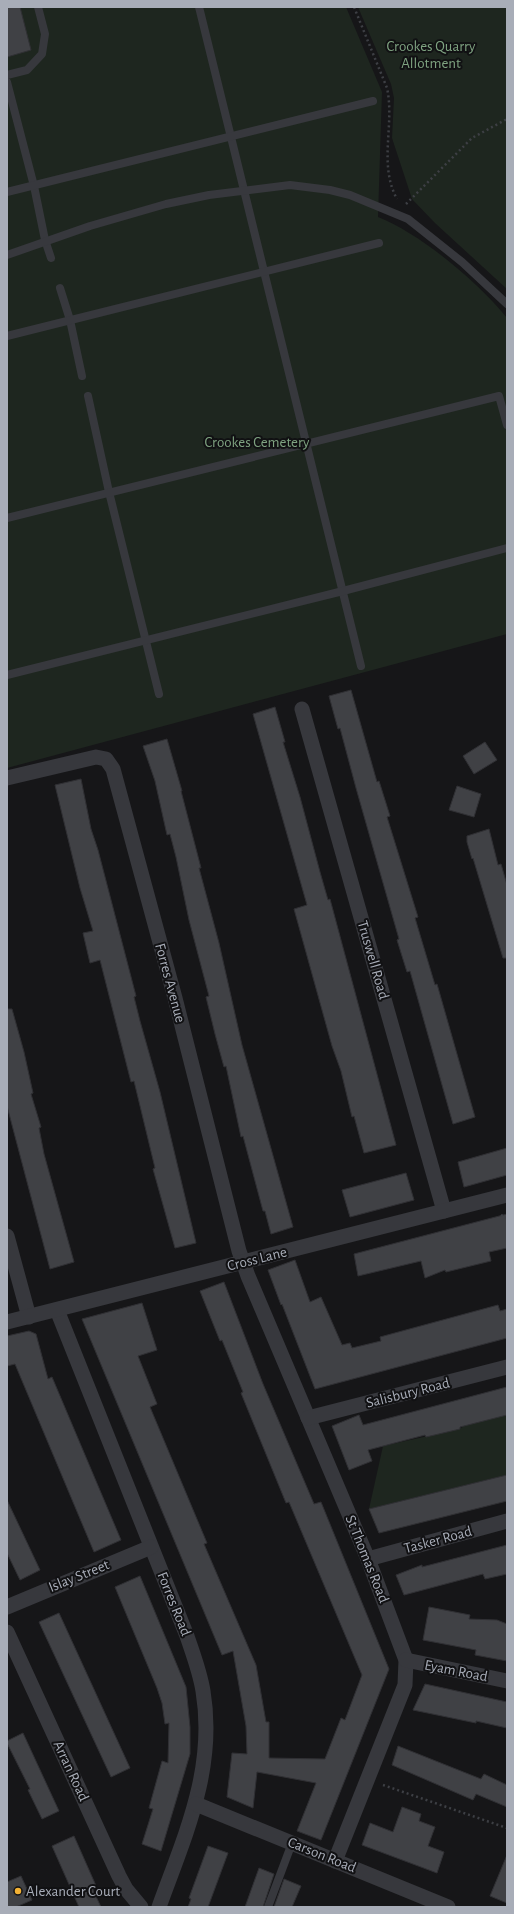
<svg xmlns="http://www.w3.org/2000/svg" width="514" height="1914" viewBox="0 0 514 1914" font-family="'Alegreya Sans',sans-serif">
	<style>
		.green { fill: #1e261f }
		.building { fill: #404145; stroke: #303034 }
		.lines { fill: none; stroke-linecap: round; stroke-linejoin: round }
		.path { stroke: #3d3f44; stroke-width: 2.5; stroke-dasharray: 2 3; stroke-linecap: butt }
		.service { stroke: #37383d; stroke-width: 8 }
		.minor { stroke: #37383d; stroke-width: 15 }
		.poi-dot { fill: #f2b134; stroke: #111113; stroke-width: 1.5 }
		.labels { text-anchor: middle; dominant-baseline: central; stroke-width: 4; stroke-linejoin: round; paint-order: stroke }
		.park-label { font-size: 15px; fill: #7fa381; stroke: #111113 }
		.street-label { font-size: 15px; fill: #a8adb8; stroke: #111113 }
		.poi-label { font-size: 15px; fill: #a8adb8; stroke: #111113; text-anchor: start }
	</style>
	<rect width="100%" height="100%" fill="#161618"/>
	<g class="green">
		<path d="M7,7H346L382,92L378,217C421,234 478,282 507,318V634L7,768Z"/>
		<path d="M358,7H507V289L435,223L412,199L392,138L394,98L391,84Z"/>
		<path d="M507,1414V1475L369,1509L383,1446L460,1429L465,1425Z"/>
	</g>
	<g class="building">
		<path d="M7,7H20L31,50L7,57Z"/>
		<path d="M351,690L377,782L379,781L390,816L387,817L418,917L415,918L435,985L437,984L475,1117L453,1124L410,971L407,972L397,940L399,939L356,788L340,728L338,729L329,696Z"/>
		<path d="M275,707L285,742H283L300,797L320,872L328,900L330,899L396,1145L364,1153L354,1116L352,1117L341,1071L332,1046L294,909L307,905L253,714Z"/>
		<path d="M167,739L182,791H181L201,868H199L219,943L242,1045L293,1227L271,1234L265,1211H263L243,1136L241,1137L226,1066L224,1067L215,1034L206,997L209,996L189,920L176,857L170,834L167,835L155,781L143,746Z"/>
		<path d="M485,742L497,760L474,774L463,756Z"/>
		<path d="M81,779L91,829L98,850L136,996L134,997L140,1021L160,1092L196,1243L175,1248L153,1169L155,1168L134,1081L131,1082L100,960L90,963L83,933L93,931L80,888L55,785Z"/>
		<path d="M457,786L481,794L474,817L449,810Z"/>
		<path d="M489,829L498,865L501,864L507,885V958H503L473,858L472,859L467,842V836Z"/>
		<path d="M7,1009H12L24,1052L33,1093L31,1094L41,1127L39,1128L44,1154L74,1262L50,1269L7,1106Z"/>
		<path d="M507,1148V1175L464,1187L458,1162Z"/>
		<path d="M406,1173L414,1200L350,1217L342,1190Z"/>
		<path d="M507,1214V1248L489,1252L491,1261L446,1272L445,1270L425,1278L421,1261L358,1276L354,1254Z"/>
		<path d="M295,1260L310,1302L321,1297L342,1345L350,1343L352,1348L381,1341L380,1337L498,1305L500,1311L507,1309V1338L315,1389L282,1304L281,1305L268,1270Z"/>
		<path d="M224,1282L263,1384L314,1504L321,1502L389,1669L321,1840L297,1831L316,1783L257,1772L253,1808L227,1797L232,1753L247,1754L246,1726L233,1651L222,1655L82,1319L142,1303L157,1350L138,1356L157,1404L150,1407L207,1543L204,1544L256,1665L266,1722H269V1758L325,1759L341,1718L345,1720L362,1675L289,1502L286,1503L241,1393L243,1392L222,1340L220,1341L200,1291Z"/>
		<path d="M29,1331L36,1334L48,1379L52,1377L121,1540L94,1552L15,1364L7,1366V1336Z"/>
		<path d="M507,1387V1415L460,1427V1429L426,1437L425,1435L368,1450L372,1461L349,1470L332,1426L359,1415L363,1425Z"/>
		<path d="M507,1475V1501L379,1533L369,1509Z"/>
		<path d="M7,1500L40,1570L20,1580L7,1553Z"/>
		<path d="M507,1545V1574L485,1579L483,1574L404,1595L396,1575L422,1565V1567Z"/>
		<path d="M140,1576L186,1687L190,1727V1754L161,1851L142,1844L153,1809L149,1808L162,1761L168,1763L169,1723L165,1724L162,1703L157,1688L115,1587Z"/>
		<path d="M429,1607L470,1615L469,1619L497,1620L507,1624V1661L475,1655L476,1650L423,1640Z"/>
		<path d="M59,1613L130,1768L111,1777L39,1622Z"/>
		<path d="M425,1684L507,1702V1728L476,1721V1723L413,1710Z"/>
		<path d="M23,1733L59,1811L42,1819L28,1790L30,1789L7,1743V1741Z"/>
		<path d="M398,1746L481,1779L484,1774L507,1785V1807L476,1794L473,1800L392,1765Z"/>
		<path d="M402,1807L421,1814L419,1821L435,1827L428,1846L444,1852L437,1873L362,1845L370,1823L393,1832Z"/>
		<path d="M74,1836L97,1888L93,1890L101,1907H79L52,1846Z"/>
		<path d="M208,1846L228,1853L208,1907H188L191,1899L189,1898Z"/>
		<path d="M507,1855V1903L490,1896Z"/>
		<path d="M259,1868L274,1874L263,1907H245Z"/>
		<path d="M21,1876L32,1900L16,1907H7V1882Z"/>
		<path d="M284,1879L301,1886L292,1907H274Z"/>
	</g>
	<g class="lines">
		<g class="path">
			<path d="M354,7L387,88C395,125 378,164 397,199"/>
			<path d="M406,204L472,138L507,119"/>
			<path d="M501,1215L507,1218"/>
			<path d="M383,1785L507,1828"/>
		</g>
		<g class="service">
			<path d="M199,7L361,666"/>
			<path d="M7,75L27,70L42,54L45,34L38,7"/>
			<path d="M7,82L34,186L45,240L51,258"/>
			<path d="M7,192L373,101"/>
			<path d="M7,255L90,226L166,204L209,195L290,185L330,190L350,195L408,219L462,262L507,304"/>
			<path d="M60,288L70,320L82,376"/>
			<path d="M7,336L379,243"/>
			<path d="M88,396L109,492L159,694"/>
			<path d="M7,518L499,396L507,425"/>
			<path d="M7,675L343,591L507,548"/>
			<path d="M268,1907L292,1843"/>
		</g>
		<g class="minor">
			<path d="M302,709L444,1211"/>
			<path d="M7,778L96,757L106,759L113,769L175,998L239,1251L248,1276L368,1559L406,1660L405,1685L335,1861"/>
			<path d="M7,1236L29,1317"/>
			<path d="M57,1310L187,1636C193,1654 200,1672 203,1691C216,1769 185,1835 159,1907"/>
			<path d="M7,1322L507,1195"/>
			<path d="M308,1418L507,1367"/>
			<path d="M368,1559L507,1521"/>
			<path d="M7,1607L151,1547"/>
			<path d="M7,1632L119,1876L126,1889L141,1907"/>
			<path d="M406,1660L507,1681"/>
			<path d="M196,1804L448,1907"/>
		</g>
	</g>
	<circle class="poi-dot" cx="18" cy="1891" r="4"/>
	<g class="labels">
		<g class="park-label">
			<text x="431" y="46">Crookes Quarry<tspan x="431" dy="17">Allotment</tspan></text>
			<text x="257" y="442">Crookes Cemetery</text>
		</g>
		<g class="street-label">
			<text transform="translate(373 960) rotate(74)">Truswell Road</text>
			<text transform="translate(170 983) rotate(75)">Forres Avenue</text>
			<text transform="translate(257 1259) rotate(-14)">Cross Lane</text>
			<text transform="translate(408 1393) rotate(-14)">Salisbury Road</text>
			<text transform="translate(438 1540) rotate(-15)">Tasker Road</text>
			<text transform="translate(367 1559) rotate(68)">St Thomas Road</text>
			<text transform="translate(79 1576) rotate(-22)">Islay Street</text>
			<text transform="translate(174 1604) rotate(68)">Forres Road</text>
			<text transform="translate(456 1671) rotate(11)">Eyam Road</text>
			<text transform="translate(71 1771) rotate(65)">Arran Road</text>
			<text transform="translate(322 1855) rotate(22)">Carson Road</text>
		</g>
		<g class="poi-label">
			<text x="26" y="1891">Alexander Court</text>
		</g>
	</g>
	<rect width="514" height="1914" fill="none" stroke="#a8adb8" stroke-width="16"/>
</svg>
